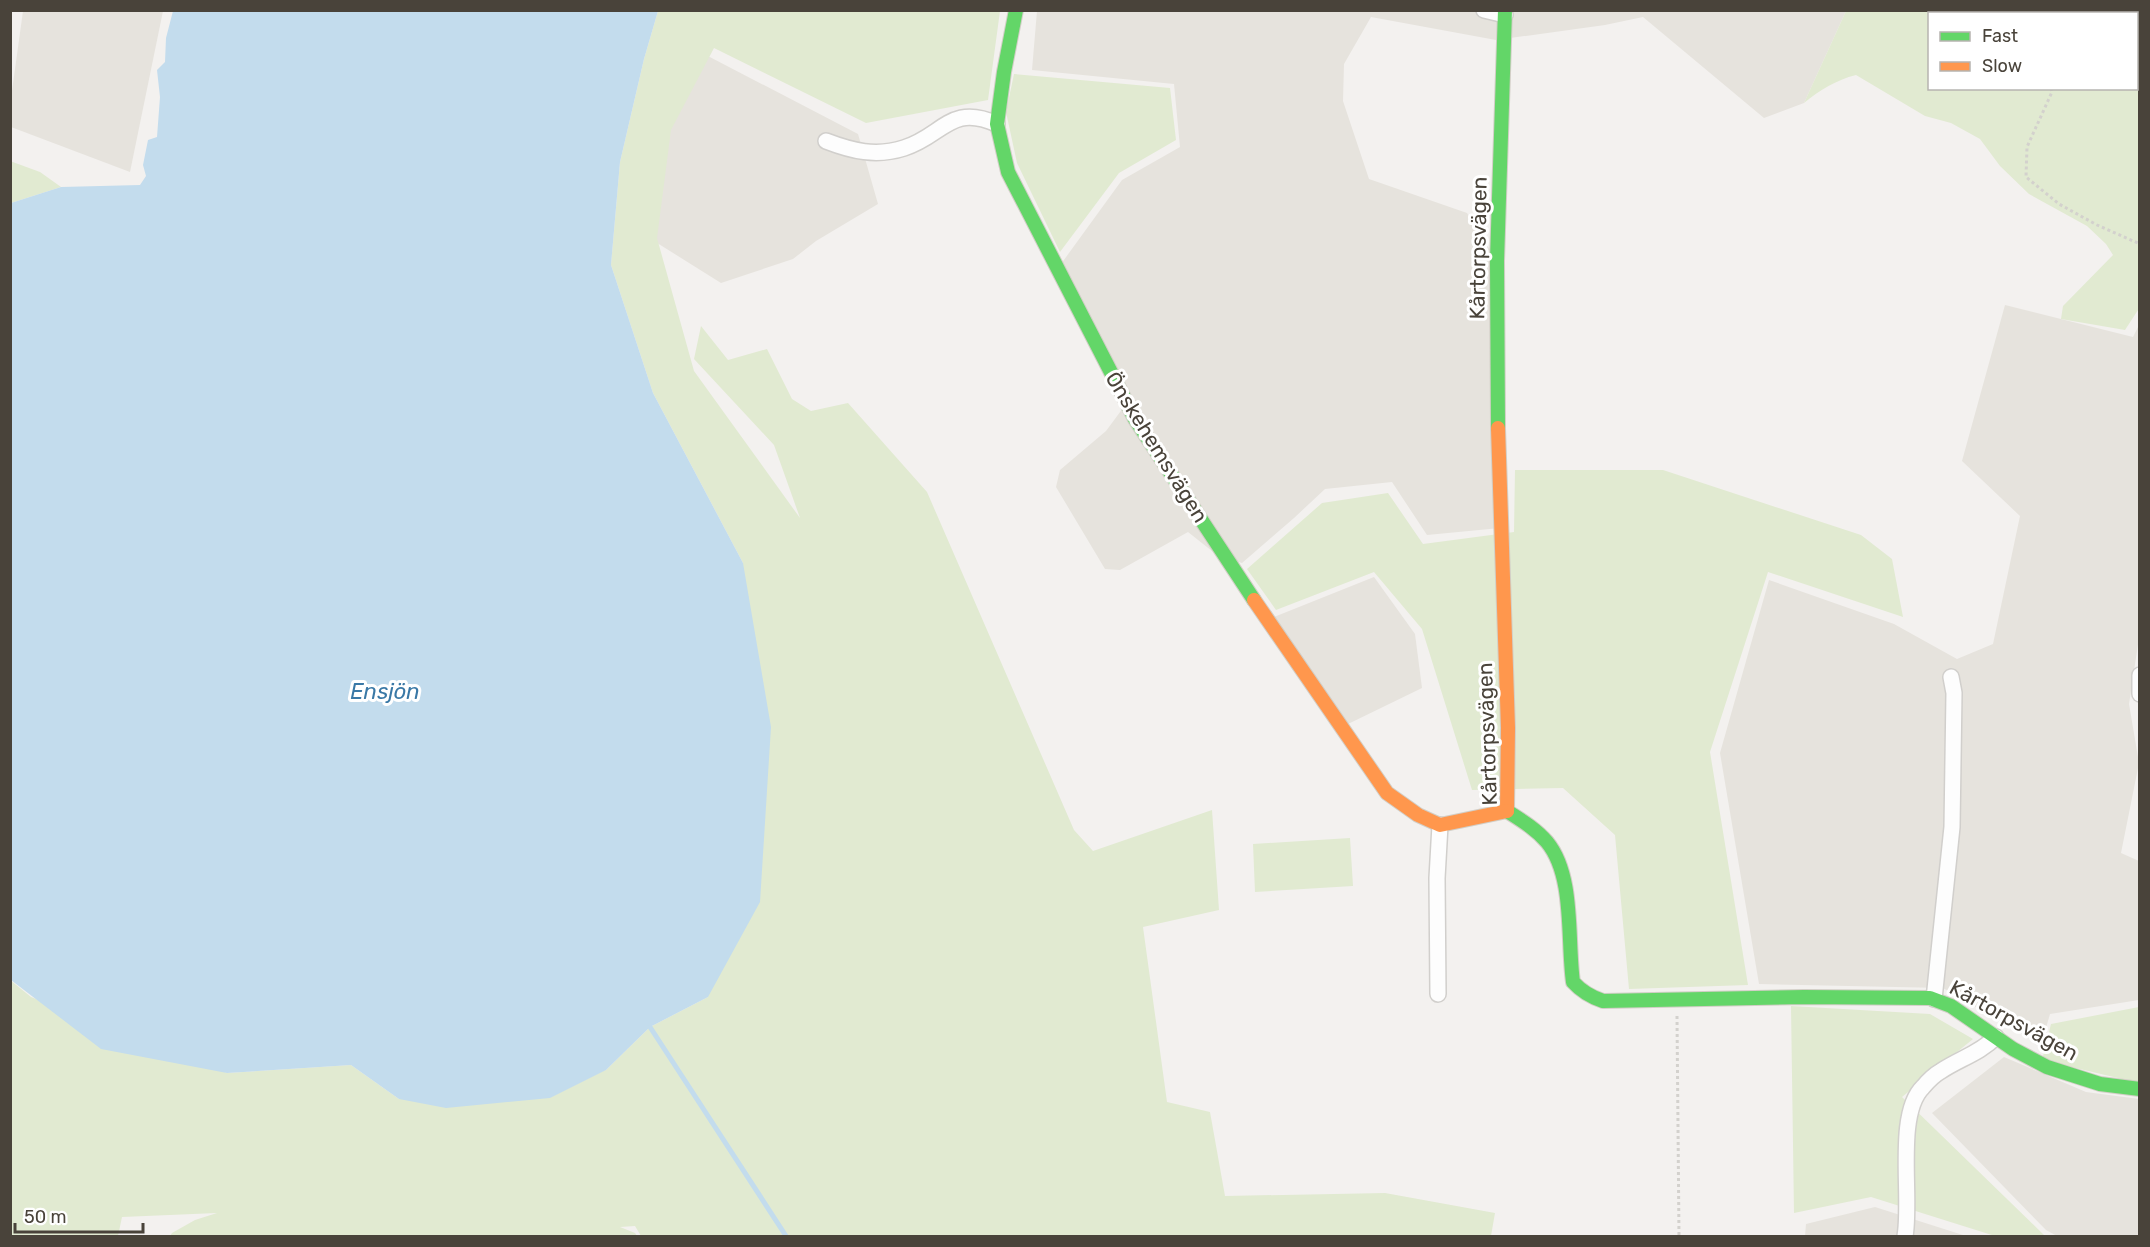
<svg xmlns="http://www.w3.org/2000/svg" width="2150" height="1247" viewBox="0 0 2150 1247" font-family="Rubik,sans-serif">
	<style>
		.residential { fill: #e6e3dd }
		.green { fill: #e1ead1; fill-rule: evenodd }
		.water { fill: #c3dced }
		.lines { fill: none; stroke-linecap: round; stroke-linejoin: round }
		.stream { stroke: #c3dced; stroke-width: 5 }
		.street-casing { stroke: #d1cfcc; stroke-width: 18 }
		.fast-casing { stroke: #d2cec6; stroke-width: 16 }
		.slow-casing { stroke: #d2cec6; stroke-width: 16 }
		.path { stroke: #d3d1cd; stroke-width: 3; stroke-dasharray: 3 3; stroke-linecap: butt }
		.street { stroke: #fdfdfd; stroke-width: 15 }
		.fast { stroke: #63d668; stroke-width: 14 }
		.slow { stroke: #ff974d; stroke-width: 14 }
		.labels { text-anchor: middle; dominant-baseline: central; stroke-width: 6; stroke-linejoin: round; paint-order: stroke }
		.street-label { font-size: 21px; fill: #49433a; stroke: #fff }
		.water-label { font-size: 22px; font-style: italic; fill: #3978a6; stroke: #fff }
	</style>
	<rect width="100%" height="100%" fill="#f3f1ef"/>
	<g class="residential">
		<path d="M23,11H163L130,172L11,127V98Z"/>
		<path d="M1037,11H1846L1804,103L1764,118L1643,17L1605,25L1496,40L1371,17L1344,64L1343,101L1369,179L1467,213L1497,261L1500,528L1427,535L1392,482L1325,489L1294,518L1242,563L1217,555L1188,532L1120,570L1105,569L1056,487L1060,470L1106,431L1126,404L1061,264L1122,180L1180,147L1174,84L1032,70Z"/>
		<path d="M681,42L858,134L878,204L816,241L793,259L721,283L646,236Z"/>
		<path d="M2005,305L2133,337L2139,325L2140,631L2129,704L2139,763L2121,853L2139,861V1000L2050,1014L2041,1045L1943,988L1759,984L1720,753L1769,580L1894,624L1957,659L1993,644L2020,516L1962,461Z"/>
		<path d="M1374,577L1415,634L1422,688L1348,724L1274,617Z"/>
		<path d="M2004,1057L2086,1092L2139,1099V1236H2057L2046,1230L1932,1113Z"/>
		<path d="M1875,1207L1966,1236H1805L1806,1224Z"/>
	</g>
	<g class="green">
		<path d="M658,11H1000L988,100L866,123L714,48L671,130L657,238L694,371L800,518L774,445L694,359L701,326L728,360L767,349L792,399L811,411L848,403L927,492L1074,830L1093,851L1212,810L1219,910L1143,927L1167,1102L1210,1112L1225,1196L1385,1193L1495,1213L1491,1236H641L635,1226L620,1227L635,1233L637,1236H170L172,1233L195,1220L217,1213L122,1217L118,1236H11L10,980L31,997L227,1073L351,1065L399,1099L606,1070L650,1027L708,997L743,563L653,393L611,265L620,162L644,59Z"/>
		<path d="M1846,11H2139L2140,307L2125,330L2061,319L2063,306L2113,255L2106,244L2087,226L2029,194L2000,166L1980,139L1951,123L1925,116L1856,75C1836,80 1820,90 1804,103ZM1930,14H2136V88H1930Z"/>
		<path d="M1014,74L1170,88L1176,140L1119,173L1060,252L1017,163L1006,112Z"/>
		<path d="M10,161L40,172L61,187L11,203Z"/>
		<path d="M1515,470H1663L1861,535L1892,559L1903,617L1768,572L1710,752L1748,985L1629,989L1615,835L1563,788L1472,790L1422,629L1374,572L1276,610L1247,569L1322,503L1388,493L1423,544L1514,532Z"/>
		<path d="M1350,838L1353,886L1255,892L1253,844Z"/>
		<path d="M1791,1006L1930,1014L1973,1039L1902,1097L2045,1236H1995L1871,1197L1794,1213Z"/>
		<path d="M2139,1007V1083L2042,1060L2051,1024Z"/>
	</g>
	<path class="water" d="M173,11H658L644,59L620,162L611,265L653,393L743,563L771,727L760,902L708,997L650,1027L606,1070L550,1098L446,1108L399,1099L351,1065L227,1073L101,1049L11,980V203L61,187L140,185L146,176L143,165L148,140L157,137L160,97L157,70L165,62L166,38Z"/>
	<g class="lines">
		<path class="stream" d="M650,1027L786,1236"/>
		<g class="street-casing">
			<g id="street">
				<path d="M1484,10L1505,15"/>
				<path d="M826,141C852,151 876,157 904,148C943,136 950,103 997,124"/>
				<path d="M2140,675V694"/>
				<path d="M1438,994L1437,878L1440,825"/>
				<path d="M1934,999L1952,827L1954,693L1951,677"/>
				<path d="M1905,1236C1912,1198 1895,1114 1923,1087C1928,1081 1934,1075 1941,1071C1959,1059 1980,1053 1996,1037"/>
			</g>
		</g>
		<g class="fast-casing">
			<g id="fast">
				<path d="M1016,10L1004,72L997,124L1008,172L1135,419L1254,600"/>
				<path d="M1498,428L1497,261L1505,10"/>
				<path d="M1507,811C1521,820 1536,829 1547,842C1575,876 1567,940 1573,982C1582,992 1591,997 1603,1001L1804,997L1930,998L1951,1006L2013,1049L2047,1067L2100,1084L2140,1089"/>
			</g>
		</g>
		<g class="slow-casing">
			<g id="slow">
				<path d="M1498,428L1508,728L1507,811"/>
				<path d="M1254,600L1387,793L1418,815L1440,825L1507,811"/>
			</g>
		</g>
		<g class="path">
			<path d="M1997,10L2000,14"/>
			<path d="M2051,88L2052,92L2027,147L2026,177L2059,204L2097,225L2140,244"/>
			<path d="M1677,1016L1679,1236"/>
		</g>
		<use href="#street" class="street"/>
		<use href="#fast" class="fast"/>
		<use href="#slow" class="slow"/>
	</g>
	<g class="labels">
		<g class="street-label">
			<text transform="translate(1478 248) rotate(-89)">Kårtorpsvägen</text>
			<text transform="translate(1157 447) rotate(58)">Önskehemsvägen</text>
			<text transform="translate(1487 734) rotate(-92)">Kårtorpsvägen</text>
			<text transform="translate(2014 1020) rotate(29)">Kårtorpsvägen</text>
		</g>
		<g class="water-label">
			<text x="385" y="691">Ensjön</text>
		</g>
	</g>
	<rect width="2150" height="1247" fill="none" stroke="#49433a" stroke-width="24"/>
	<rect x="1928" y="12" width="210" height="78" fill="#ffffff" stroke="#b6b4b0" stroke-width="1.5"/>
	<rect x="1940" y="32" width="30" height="9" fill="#63d668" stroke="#b6b4b0" stroke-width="1.5"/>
	<text x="1982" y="42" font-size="18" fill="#49433a">Fast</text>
	<rect x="1940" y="62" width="30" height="9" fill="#ff974d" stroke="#b6b4b0" stroke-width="1.5"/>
	<text x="1982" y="72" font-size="18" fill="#49433a">Slow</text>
	<path d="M15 1223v9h128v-9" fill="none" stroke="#49433a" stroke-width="3"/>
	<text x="24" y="1223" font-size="18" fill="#49433a" stroke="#ffffff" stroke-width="4.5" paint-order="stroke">50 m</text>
</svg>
